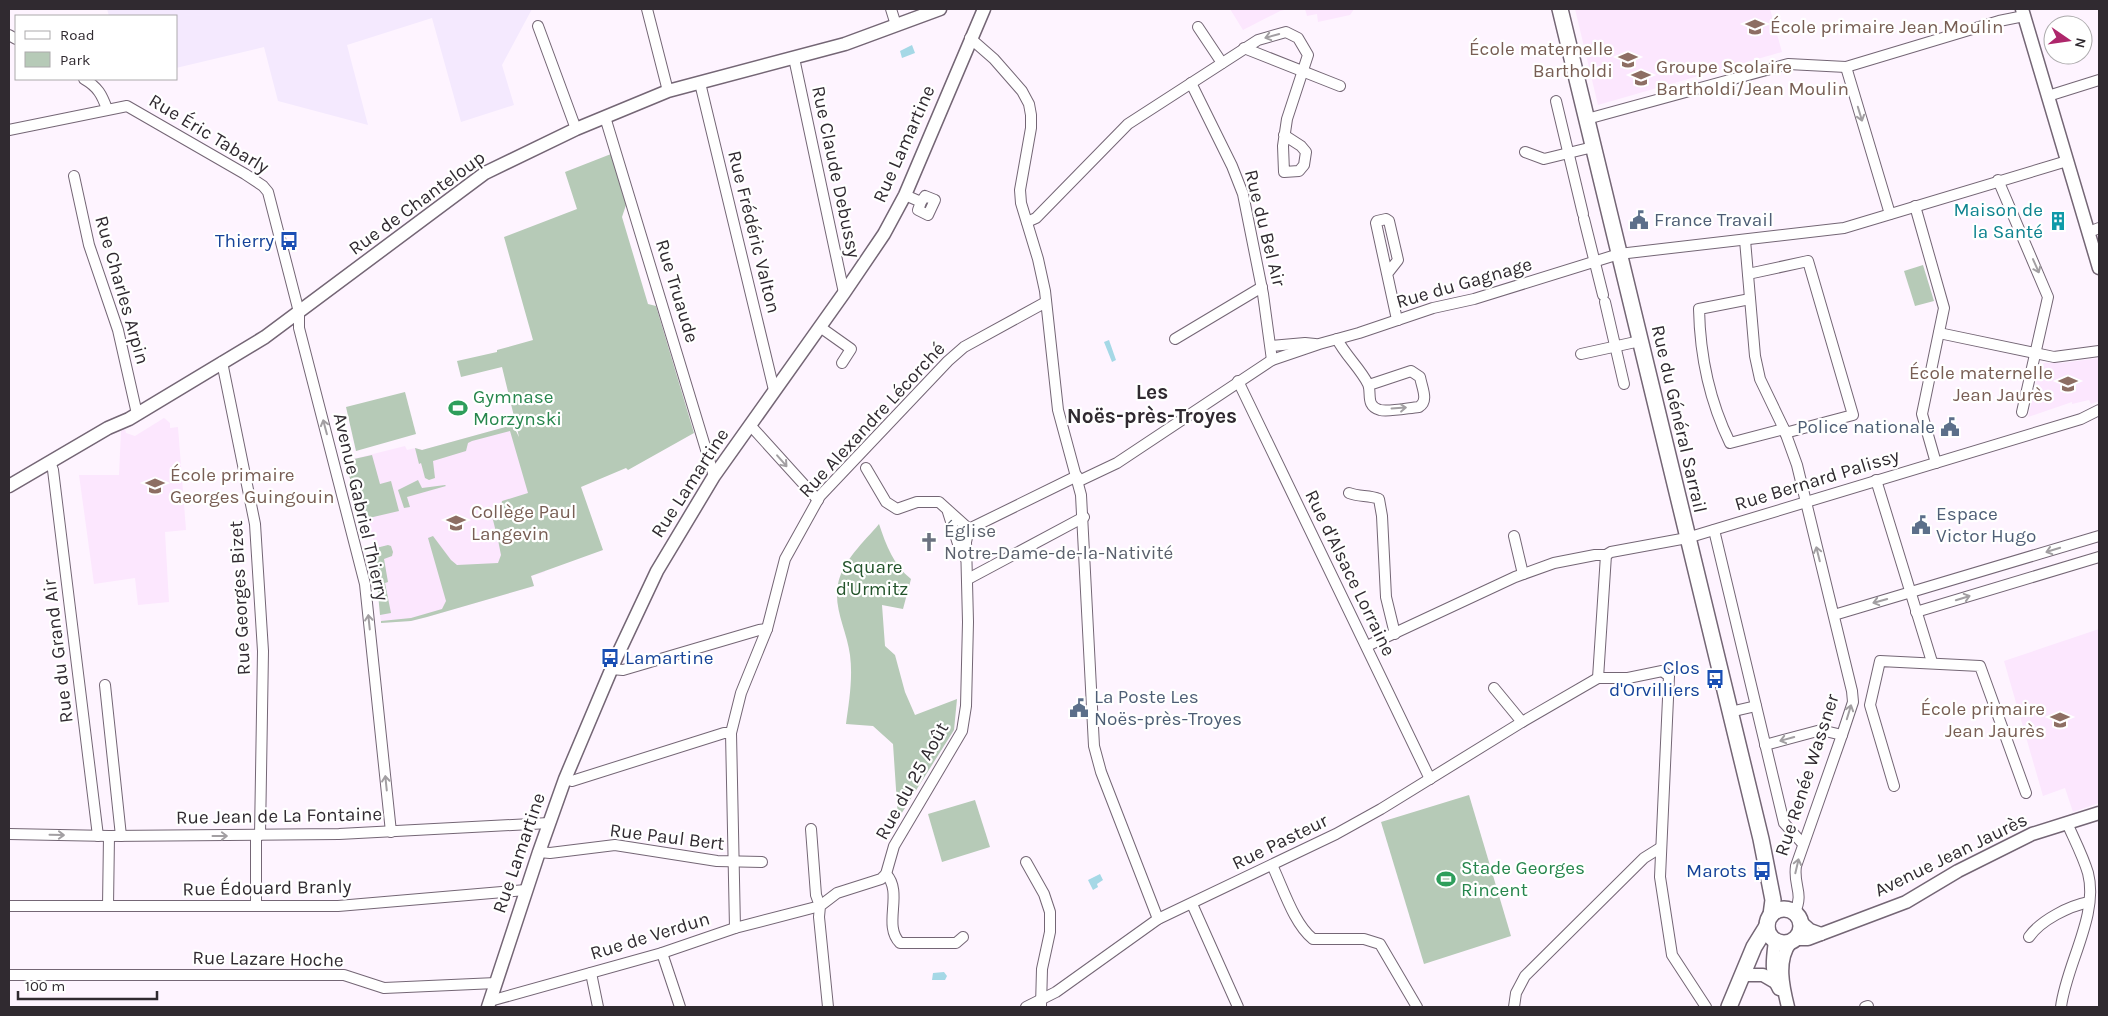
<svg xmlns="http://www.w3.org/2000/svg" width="2108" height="1016" viewBox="0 0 2108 1016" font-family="Karla,sans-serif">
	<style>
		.industrial { fill: #f4e9fe }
		.built { fill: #fce7fe }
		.green { fill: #b6cab7 }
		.water { fill: #a5d8e6 }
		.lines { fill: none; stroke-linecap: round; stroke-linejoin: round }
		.minor-casing { stroke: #746675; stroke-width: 12 }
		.tertiary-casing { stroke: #746675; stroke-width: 15 }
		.secondary-casing { stroke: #746675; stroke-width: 18 }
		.minor { stroke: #fff; stroke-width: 10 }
		.tertiary { stroke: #fff; stroke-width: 12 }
		.secondary { stroke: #fff; stroke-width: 15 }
		.oneway { stroke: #a29fa2 }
		.labels { text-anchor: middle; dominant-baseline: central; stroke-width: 4.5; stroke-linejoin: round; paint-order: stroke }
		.education-label { font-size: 19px; fill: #785e54; stroke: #fff; text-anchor: start }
		.street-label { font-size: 19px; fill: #302a30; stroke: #fff }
		.culture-label { font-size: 19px; fill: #0d838f; stroke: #fff; text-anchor: end }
		.service-label { font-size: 19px; fill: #4e5e75; stroke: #fff; text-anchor: start }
		.transit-label { font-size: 19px; fill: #164399; stroke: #fff; text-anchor: end }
		.leisure-label { font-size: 19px; fill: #27864d; stroke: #fff; text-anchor: start }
		.worship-label { font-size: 19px; fill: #5b616d; stroke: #fff; text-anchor: start }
		.park-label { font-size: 19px; fill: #23542b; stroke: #fff }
		.quarter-label { font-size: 21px; font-weight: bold; fill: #302a30; stroke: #fff }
	</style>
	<rect width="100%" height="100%" fill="#fef4ff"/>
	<path class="industrial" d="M107,9H532L502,65L514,105L461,122L432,18L347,45L368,125L278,101L264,47L176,68V16H109Z"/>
	<g class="built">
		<path d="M1230,9H1288L1280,11L1243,30Z"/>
		<path d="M1305,9H1354L1350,15L1318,22L1317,14L1307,16Z"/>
		<path d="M1575,9H1770L1782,52L1598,105Z"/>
		<path d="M2099,358V401L2091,404L2089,400L2072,404V402L2028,417L2040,368L2044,363H2062Z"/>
		<path d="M164,418L170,423V428L178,427L186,530L165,532L169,602L138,605L135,578L94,584L79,475H119L121,431L125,429L126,433L135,436Z"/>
		<path d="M513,425L520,441L545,572L531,576L534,586L427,617L411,621L381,623L377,583L371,557L376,548L365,514L359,511L345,461L405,446L407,450L415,448L422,450Z"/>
		<path d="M2099,629V803L2073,812L2065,788L2043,796L2004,661Z"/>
	</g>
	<g class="green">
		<path d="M611,154L626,205L622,217L648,304L656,306L694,433L628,470L626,468L581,487L603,550L531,576L534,586L427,617L411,621L381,623V621L411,618L442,609L446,601L428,538L433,536L451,560L457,565L498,563L501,555L498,540L502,539L509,542L514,539V531L508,528L502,531L501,536H497L492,516L500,511L502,501L528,493L510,431L472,441L468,443L466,451L433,461L435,478L429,480L425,478L421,463L419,464L415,448L422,450L513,425L519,437L502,367L461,377L457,361L497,352V350L533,340L504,237L577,209L565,172Z"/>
		<path d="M1923,265L1934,301L1915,306L1904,271Z"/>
		<path d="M405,392L416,434L356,451L346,407Z"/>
		<path d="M372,455L380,484L391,481L399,511L369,518L365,512L359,511L345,461Z"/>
		<path d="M418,480L422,488L445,485L446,486L407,497L410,507L404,508L398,490Z"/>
		<path d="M879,524C886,545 894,566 911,579L903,609L882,605L885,646L895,655L905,692L915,715L957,699L954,730L898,819L893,744L873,726L846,724C849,702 853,678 850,655C847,631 833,608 838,584C843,560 864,542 879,524Z"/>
		<path d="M388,545L391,546L393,552L392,556L384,559L388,582L385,583L391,613L380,615L377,583L371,557L376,548Z"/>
		<path d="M1469,795L1511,936L1424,964L1381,822Z"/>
		<path d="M975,800L990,847L942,862L928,814Z"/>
	</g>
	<g class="water">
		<path d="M912,45L915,53L902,58L900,51Z"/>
		<path d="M1109,340L1116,360L1112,362L1104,342Z"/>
		<path d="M1100,874L1103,880L1097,884L1098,887L1093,890L1088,880Z"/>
		<path d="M944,972L947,976L945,980H932L933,973Z"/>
	</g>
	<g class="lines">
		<g class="minor-casing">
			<g id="minor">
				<path d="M647,9L668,91"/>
				<path d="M891,9L896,25"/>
				<path d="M538,26L576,129"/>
				<path d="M1198,27L1222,63"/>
				<path d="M9,35L16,39"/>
				<path d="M970,38L994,59L1022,91L1029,104L1031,115V128L1020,190L1021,203L1038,259L1045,291L1058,410L1081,495L1094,746L1101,772L1158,919"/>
				<path d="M1244,48L1340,86"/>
				<path d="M794,58L844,293"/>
				<path d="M1846,67L1890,214"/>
				<path d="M84,79C98,87 102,95 107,109"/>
				<path d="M700,83L774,390"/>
				<path d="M1191,83L1232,166L1243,194L1263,294L1272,360"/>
				<path d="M2048,96L2099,80"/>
				<path d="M1556,101L1583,214"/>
				<path d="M605,117L714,476"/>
				<path d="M1587,119L1788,64L1846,67L1999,21L2024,16"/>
				<path d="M9,130L127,106L245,174L263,186L268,192L299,312V328L365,584L391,832"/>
				<path d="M1525,152L1544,159L1593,147"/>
				<path d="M74,176L89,245L118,330L137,414"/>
				<path d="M1998,180L2048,297L2022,412"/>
				<path d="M905,195L921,202L918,210L928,215L935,200L925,196L921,202"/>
				<path d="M1915,206L1944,308L1922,414L1936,463"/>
				<path d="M1584,219L1603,295"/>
				<path d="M1027,222L1036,218L1128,124L1258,40L1286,32L1298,38L1308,55L1287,119L1283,146L1284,172L1299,171L1304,165L1306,152L1301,146L1284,135"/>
				<path d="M2089,232L2099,228"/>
				<path d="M1745,240L1755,356L1760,379L1784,429L1797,465L1852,691L1853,702L1842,735L1796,866C1793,886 1804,892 1795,912"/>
				<path d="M1387,274L1398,260L1389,221L1386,219L1377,221L1376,223L1396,315L1398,320"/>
				<path d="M1748,274L1808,261L1853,415L1785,433"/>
				<path d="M1750,299L1699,309C1700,357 1709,400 1730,443L1784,429"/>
				<path d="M1605,302L1624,384"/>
				<path d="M820,327L851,349L842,363"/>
				<path d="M1939,333L2054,357L2099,351"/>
				<path d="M1175,339L1262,287"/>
				<path d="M1337,339C1345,355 1360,368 1368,384C1372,393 1365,406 1380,410C1389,412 1408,408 1419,407C1429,401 1422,388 1420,377L1411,371L1369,385"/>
				<path d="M1271,346L1305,343L1315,344"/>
				<path d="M1581,354L1640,341"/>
				<path d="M222,362L255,524L263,651L260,835"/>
				<path d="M1238,381L1430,779"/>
				<path d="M750,425L818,500"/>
				<path d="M50,462L53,470L98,836"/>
				<path d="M866,468L886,502L897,509L917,502H939L969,529"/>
				<path d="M1876,480L1932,662"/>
				<path d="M1079,481L1117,463L1272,360L1319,344L1359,333L1433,308L1474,299L1619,254L1844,228L2067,161"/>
				<path d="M1349,493C1359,497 1369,495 1379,499L1382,516L1386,597L1395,634"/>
				<path d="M948,512L959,547L966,559"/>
				<path d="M969,529L1077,476"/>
				<path d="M1714,530L1784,823L1803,844"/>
				<path d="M1514,536L1523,574"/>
				<path d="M968,579L1084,517"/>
				<path d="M1916,612L2099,557"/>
				<path d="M1834,615L2099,536"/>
				<path d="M1367,646L1515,577L1554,563L1595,555H1606L1611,552L1687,538L2081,419L2099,410"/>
				<path d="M611,669L623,670L759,630L767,629"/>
				<path d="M1598,678L1606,555"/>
				<path d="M105,685L121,836"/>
				<path d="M1494,688L1522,722"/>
				<path d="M1730,712L1756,706"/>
				<path d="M1765,745L1821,730L1842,735"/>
				<path d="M565,779L572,781L724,733H731"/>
				<path d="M1894,786L1870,705L1880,661L1980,666L2026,793"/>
				<path d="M9,834L109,836L339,834L549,823"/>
				<path d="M256,835V906"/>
				<path d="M539,852L550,853L615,845L717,861L762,862"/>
				<path d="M1026,862L1044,894L1050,912V932L1042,969L1041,1006"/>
				<path d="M1272,865C1283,888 1294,924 1313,939H1364L1380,944L1417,1007"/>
				<path d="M886,874C904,893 882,925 900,943H956L963,937"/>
				<path d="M1192,904L1238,1007"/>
				<path d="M9,906H338L526,890"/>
				<path d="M108,906L109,836"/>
				<path d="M735,928L731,733L741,693L767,629L785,559L820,496L948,361L964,347L1046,302"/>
				<path d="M2029,937C2041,920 2069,906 2089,902"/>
				<path d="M662,953L680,1007"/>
				<path d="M591,973L598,1007"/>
				<path d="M9,975H344L384,988L496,983"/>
				<path d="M490,1001L662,953L735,928L820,906L816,895L811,829"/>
				<path d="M828,1007L819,917L820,906L837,893L881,879L886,874L894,846L962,731L966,706L968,622L966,542L969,529"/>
				<path d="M1026,1007L1056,992L1158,919L1336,834L1381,809L1522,722L1598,678H1628L1662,671L1669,676L1660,877L1672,955L1706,1007"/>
				<path d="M1514,1007L1516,993L1525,976L1644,858L1660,848"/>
				<path d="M1865,1007L1868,1006"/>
				<path d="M2061,1007C2066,965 2099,915 2088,873C2083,856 2074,839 2067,823"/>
			</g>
		</g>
		<g class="tertiary-casing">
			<g id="tertiary">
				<path d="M2022,9L2099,268"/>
				<path d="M9,486L108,428L129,419L265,337L485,173L576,129L668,91L845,44L940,9"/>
				<path d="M1801,922L1810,930L1821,934"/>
				<path d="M1796,939H1808L1906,902L1958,871L2032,834L2099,813"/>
				<path d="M1775,941C1773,957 1770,974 1779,989"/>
				<path d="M1746,975H1763L1775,982"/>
				<path d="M488,1007L539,852L565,779L617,656L657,571L714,476L844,293L884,234L905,195L984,9"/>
				<path d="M1788,1007C1783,987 1777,961 1790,943"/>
			</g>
		</g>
		<g class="secondary-casing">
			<g id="secondary">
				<path d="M1560,9L1761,839L1773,900L1771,915"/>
				<circle cx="1784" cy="926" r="17"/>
				<path d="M1729,1007L1754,947L1767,926"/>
			</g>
		</g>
		<use href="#minor" class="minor"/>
		<use href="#tertiary" class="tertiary"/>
		<use href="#secondary" class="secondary"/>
	</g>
	<defs><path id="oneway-shaft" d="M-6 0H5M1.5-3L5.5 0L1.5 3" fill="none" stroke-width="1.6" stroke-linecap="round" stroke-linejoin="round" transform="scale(1.25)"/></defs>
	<g class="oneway">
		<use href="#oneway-shaft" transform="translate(1272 36) rotate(164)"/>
		<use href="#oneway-shaft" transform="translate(1860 114) rotate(73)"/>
		<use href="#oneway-shaft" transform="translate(2036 266) rotate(66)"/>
		<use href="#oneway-shaft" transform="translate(1399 408) rotate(-4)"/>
		<use href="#oneway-shaft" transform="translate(325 427) rotate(-105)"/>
		<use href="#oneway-shaft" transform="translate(782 461) rotate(49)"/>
		<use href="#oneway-shaft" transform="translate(2053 550) rotate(163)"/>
		<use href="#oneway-shaft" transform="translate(1818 554) rotate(-104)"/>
		<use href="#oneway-shaft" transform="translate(1963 598) rotate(-17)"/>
		<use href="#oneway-shaft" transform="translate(1880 601) rotate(164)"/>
		<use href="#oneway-shaft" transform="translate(369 622) rotate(-96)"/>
		<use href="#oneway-shaft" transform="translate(1849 712) rotate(-73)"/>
		<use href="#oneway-shaft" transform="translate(1787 739) rotate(165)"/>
		<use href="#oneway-shaft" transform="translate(386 783) rotate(-96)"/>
		<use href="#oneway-shaft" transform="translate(57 835) rotate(1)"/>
		<use href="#oneway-shaft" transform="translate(220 836)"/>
		<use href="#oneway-shaft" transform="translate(1797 866) rotate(-77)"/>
	</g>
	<defs>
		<g id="school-bare" transform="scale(1.5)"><path d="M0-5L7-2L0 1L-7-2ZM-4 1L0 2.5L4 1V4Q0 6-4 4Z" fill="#8d6e63" stroke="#fff" stroke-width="2.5" paint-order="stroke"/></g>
		<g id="civic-bare" transform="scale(1.5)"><path d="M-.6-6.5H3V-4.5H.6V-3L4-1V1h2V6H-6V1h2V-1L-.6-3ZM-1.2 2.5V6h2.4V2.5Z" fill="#5c6f8a" stroke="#fff" stroke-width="2.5" paint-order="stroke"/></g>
		<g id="building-bare" transform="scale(1.5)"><path d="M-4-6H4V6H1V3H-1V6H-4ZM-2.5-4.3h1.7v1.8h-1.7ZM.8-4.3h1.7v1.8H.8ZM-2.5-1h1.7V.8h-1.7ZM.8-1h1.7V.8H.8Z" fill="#0f9aa8" stroke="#fff" stroke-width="2.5" paint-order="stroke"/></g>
		<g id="bus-bare" transform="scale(1.5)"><path d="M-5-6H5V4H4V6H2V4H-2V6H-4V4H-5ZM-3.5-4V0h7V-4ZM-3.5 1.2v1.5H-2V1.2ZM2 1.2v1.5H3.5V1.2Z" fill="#1a4fb4" stroke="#fff" stroke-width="2.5" paint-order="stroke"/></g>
		<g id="stadium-bare" transform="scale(1.5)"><path d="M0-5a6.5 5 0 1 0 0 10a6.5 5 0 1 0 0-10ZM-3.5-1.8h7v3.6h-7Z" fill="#2e9e5b" stroke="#fff" stroke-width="2.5" paint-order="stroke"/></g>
		<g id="church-bare" transform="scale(1.5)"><path d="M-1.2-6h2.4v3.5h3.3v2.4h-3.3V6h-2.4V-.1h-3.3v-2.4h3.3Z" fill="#6b7280" stroke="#fff" stroke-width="2.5" paint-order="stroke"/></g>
	</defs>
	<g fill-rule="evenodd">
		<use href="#school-bare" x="1755" y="27"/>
		<use href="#school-bare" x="1628" y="60"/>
		<use href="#school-bare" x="1641" y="78"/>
		<use href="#civic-bare" x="1639" y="220"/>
		<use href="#building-bare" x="2058" y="221"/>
		<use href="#bus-bare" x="289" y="241"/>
		<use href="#school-bare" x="2068" y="384"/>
		<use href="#stadium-bare" x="458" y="408"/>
		<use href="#civic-bare" x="1950" y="427"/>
		<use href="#school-bare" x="155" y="486"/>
		<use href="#school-bare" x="456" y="523"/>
		<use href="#civic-bare" x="1921" y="525"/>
		<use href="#church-bare" x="929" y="542"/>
		<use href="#bus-bare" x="610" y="658"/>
		<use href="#bus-bare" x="1715" y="679"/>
		<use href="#civic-bare" x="1079" y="708"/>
		<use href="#school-bare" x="2060" y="720"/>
		<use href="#bus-bare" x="1762" y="871"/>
		<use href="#stadium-bare" x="1446" y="879"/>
	</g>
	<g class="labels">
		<g class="education-label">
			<text x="1770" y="27">École primaire Jean Moulin</text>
			<text x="1613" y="49" text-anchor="end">École maternelle<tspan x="1613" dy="22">Bartholdi</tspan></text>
			<text x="1656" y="67">Groupe Scolaire<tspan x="1656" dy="22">Bartholdi/Jean Moulin</tspan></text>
			<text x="2053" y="373" text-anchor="end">École maternelle<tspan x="2053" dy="22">Jean Jaurès</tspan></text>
			<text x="170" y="475">École primaire<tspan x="170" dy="22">Georges Guingouin</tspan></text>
			<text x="471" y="512">Collège Paul<tspan x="471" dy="22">Langevin</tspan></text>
			<text x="2045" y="709" text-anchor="end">École primaire<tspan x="2045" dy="22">Jean Jaurès</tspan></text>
		</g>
		<g class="street-label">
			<text transform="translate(209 134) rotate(31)">Rue Éric Tabarly</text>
			<text transform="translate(904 144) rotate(-66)">Rue Lamartine</text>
			<text transform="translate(836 172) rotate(78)">Rue Claude Debussy</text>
			<text transform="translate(417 203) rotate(-36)">Rue de Chanteloup</text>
			<text transform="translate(1265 228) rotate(76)">Rue du Bel Air</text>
			<text transform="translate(754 232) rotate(76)">Rue Frédéric Valton</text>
			<text transform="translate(1464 283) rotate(-16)">Rue du Gagnage</text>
			<text transform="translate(122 290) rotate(74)">Rue Charles Arpin</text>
			<text transform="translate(677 291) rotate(73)">Rue Truaude</text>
			<text transform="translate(1679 419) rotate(77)">Rue du Général Sarrail</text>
			<text transform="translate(872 420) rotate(-47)">Rue Alexandre Lécorché</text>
			<text transform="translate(1817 480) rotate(-17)">Rue Bernard Palissy</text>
			<text transform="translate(690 483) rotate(-57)">Rue Lamartine</text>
			<text transform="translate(361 507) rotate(77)">Avenue Gabriel Thierry</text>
			<text transform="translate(1350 573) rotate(64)">Rue d'Alsace Lorraine</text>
			<text transform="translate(240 598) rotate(-93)">Rue Georges Bizet</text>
			<text transform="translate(58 651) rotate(-97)">Rue du Grand Air</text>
			<text transform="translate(1807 775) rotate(-72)">Rue Renée Wassner</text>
			<text transform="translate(912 781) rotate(-61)">Rue du 25 Août</text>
			<text transform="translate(279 816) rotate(-1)">Rue Jean de La Fontaine</text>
			<text transform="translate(667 837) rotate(7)">Rue Paul Bert</text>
			<text transform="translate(1280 842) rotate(-26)">Rue Pasteur</text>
			<text transform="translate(519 853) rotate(-71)">Rue Lamartine</text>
			<text transform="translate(1951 855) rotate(-26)">Avenue Jean Jaurès</text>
			<text transform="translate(267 888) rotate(-1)">Rue Édouard Branly</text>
			<text transform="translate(650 936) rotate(-17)">Rue de Verdun</text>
			<text transform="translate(268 959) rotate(1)">Rue Lazare Hoche</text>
		</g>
		<g class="culture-label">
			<text x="2043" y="210">Maison de<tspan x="2043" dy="22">la Santé</tspan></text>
		</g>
		<g class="service-label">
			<text x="1654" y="220">France Travail</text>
			<text x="1935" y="427" text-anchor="end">Police nationale</text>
			<text x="1936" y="514">Espace<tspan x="1936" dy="22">Victor Hugo</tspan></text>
			<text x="1094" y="697">La Poste Les<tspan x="1094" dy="22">Noës-près-Troyes</tspan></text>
		</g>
		<g class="transit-label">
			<text x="274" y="241">Thierry</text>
			<text x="625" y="658" text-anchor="start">Lamartine</text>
			<text x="1700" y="668">Clos<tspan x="1700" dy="22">d'Orvilliers</tspan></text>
			<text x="1747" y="871">Marots</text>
		</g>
		<g class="leisure-label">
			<text x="473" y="397">Gymnase<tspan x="473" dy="22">Morzynski</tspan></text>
			<text x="1461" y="868">Stade Georges<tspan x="1461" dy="22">Rincent</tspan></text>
		</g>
		<g class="worship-label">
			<text x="944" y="531">Église<tspan x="944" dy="22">Notre-Dame-de-la-Nativité</tspan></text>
		</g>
		<g class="park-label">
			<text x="872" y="567">Square<tspan x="872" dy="22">d'Urmitz</tspan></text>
		</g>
		<g class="quarter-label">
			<text x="1152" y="392">Les<tspan x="1152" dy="24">Noës-près-Troyes</tspan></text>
		</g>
	</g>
	<rect width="2108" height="1016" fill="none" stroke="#302a30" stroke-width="20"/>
	<rect x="15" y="15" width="162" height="65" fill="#ffffff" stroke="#acaaac"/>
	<rect x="25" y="31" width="25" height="8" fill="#ffffff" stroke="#acaaac"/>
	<text x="60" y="40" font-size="15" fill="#302a30">Road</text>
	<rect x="25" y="52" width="25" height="15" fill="#b6cab7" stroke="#acaaac"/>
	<text x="60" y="65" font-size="15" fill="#302a30">Park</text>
	<g transform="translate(2068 40) rotate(103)"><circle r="24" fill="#ffffff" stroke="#acaaac"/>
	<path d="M0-4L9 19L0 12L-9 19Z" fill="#ae266b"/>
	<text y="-8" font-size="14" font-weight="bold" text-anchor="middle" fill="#302a30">N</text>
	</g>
	<path d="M18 991v8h139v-8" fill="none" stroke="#302a30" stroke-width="2.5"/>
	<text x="25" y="991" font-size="15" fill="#302a30" stroke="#ffffff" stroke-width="4" paint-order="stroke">100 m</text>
</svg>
